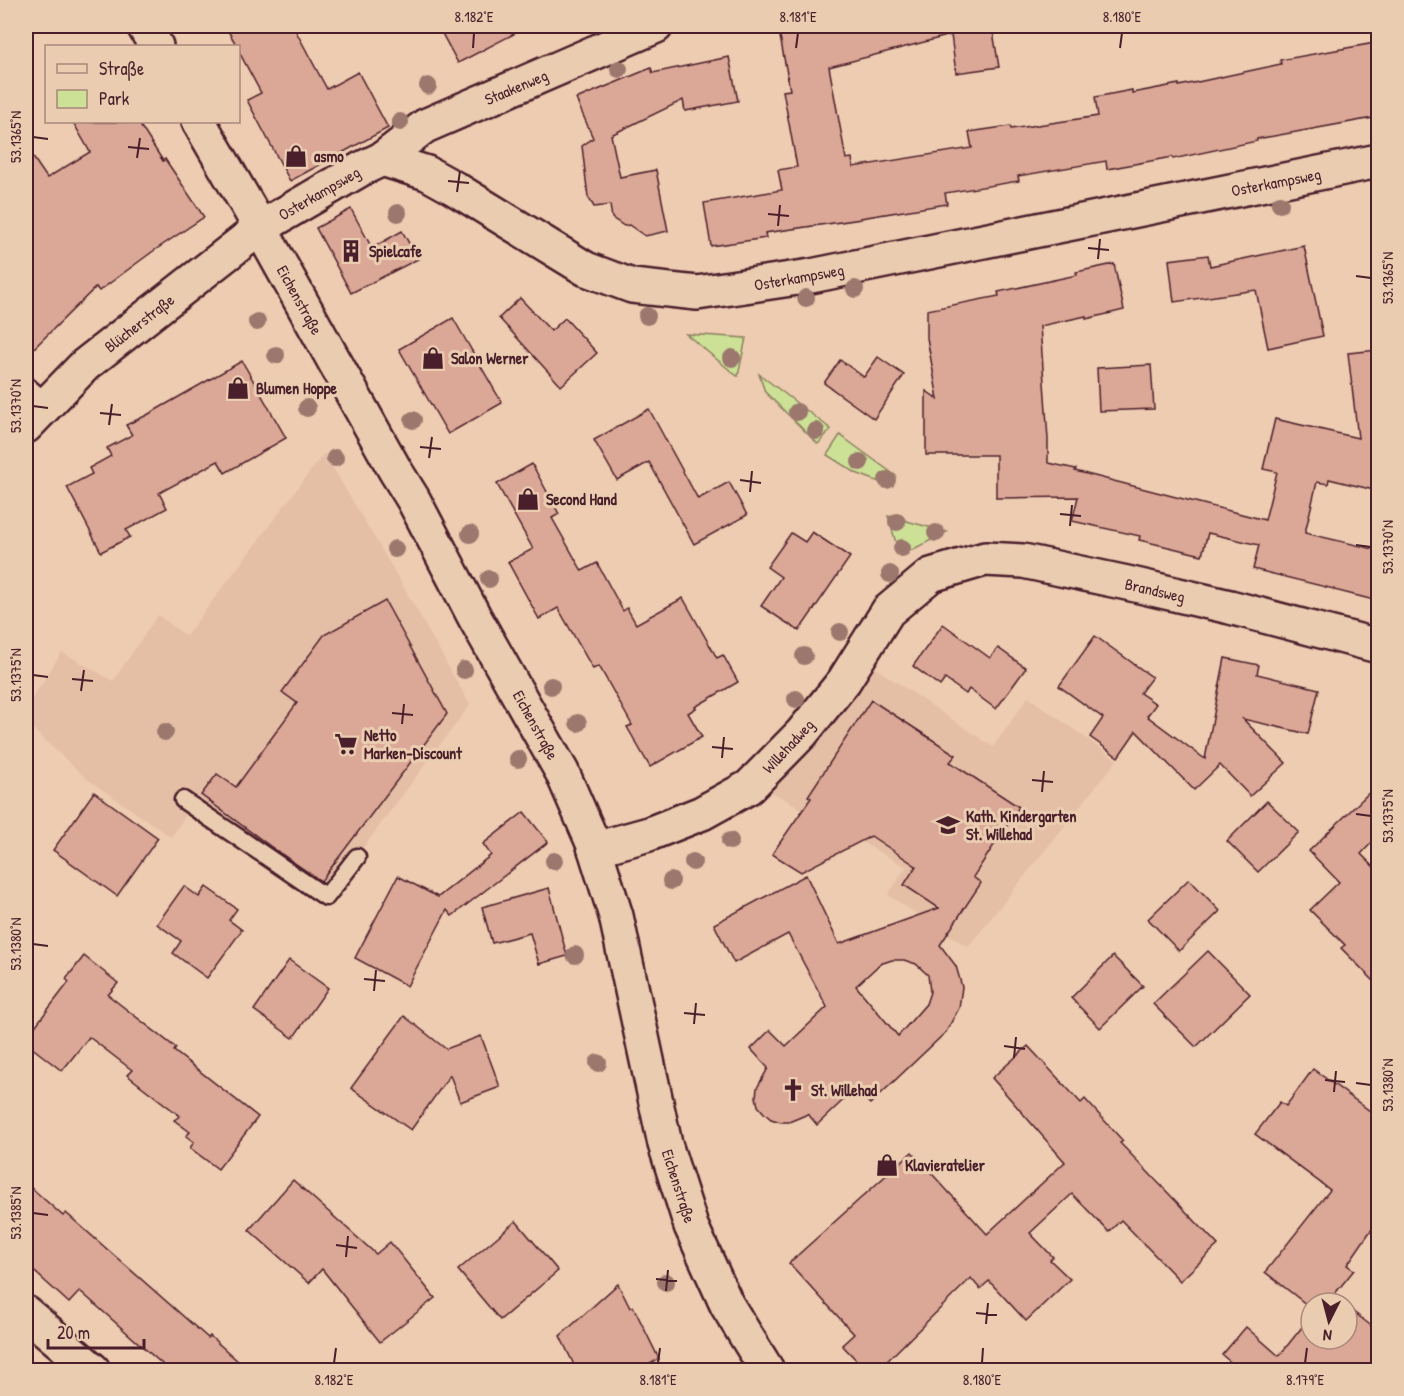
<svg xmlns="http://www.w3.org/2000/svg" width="1404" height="1396" viewBox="0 0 1404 1396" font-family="'Patrick Hand',sans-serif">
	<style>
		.built { fill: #e5bea6 }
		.green { fill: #cce196; stroke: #8b8060; stroke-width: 1.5 }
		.building { fill: #dba796; stroke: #4a1f2b; stroke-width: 1.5; fill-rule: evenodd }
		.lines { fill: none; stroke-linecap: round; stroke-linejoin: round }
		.service-casing { stroke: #4a1f2b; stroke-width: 21 }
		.minor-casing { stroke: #4a1f2b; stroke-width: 38 }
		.tertiary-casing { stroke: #4a1f2b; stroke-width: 38 }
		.service { stroke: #eacdb1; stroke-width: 16 }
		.minor { stroke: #eacdb1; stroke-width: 33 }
		.tertiary { stroke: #eacdb1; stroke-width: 33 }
		.tree { fill: #9b776d }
		.ticks { fill: none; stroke: #4a1f2b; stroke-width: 2 }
		.labels { text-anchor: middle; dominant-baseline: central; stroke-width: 6; stroke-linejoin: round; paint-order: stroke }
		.street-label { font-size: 16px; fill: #4a1f2b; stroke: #eacdb1 }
		.poi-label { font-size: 16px; font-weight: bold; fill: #4a1f2b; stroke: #eacdb1; text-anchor: start }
		.neatline { fill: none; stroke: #4a1f2b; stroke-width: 2 }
		.ticks-label { font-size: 15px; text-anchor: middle; fill: #4a1f2b }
	</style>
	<rect width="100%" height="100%" fill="#eeccb1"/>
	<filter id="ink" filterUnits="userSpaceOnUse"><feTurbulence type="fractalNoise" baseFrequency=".0167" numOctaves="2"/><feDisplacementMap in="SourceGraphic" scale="12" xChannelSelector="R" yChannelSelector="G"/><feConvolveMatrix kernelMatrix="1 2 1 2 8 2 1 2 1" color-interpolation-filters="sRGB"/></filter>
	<g filter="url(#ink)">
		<g class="built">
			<path d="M324,453L402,584L470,705L326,897L192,806L171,837L87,779L26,723V708L62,652L113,681L158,615L186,636Z"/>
			<path d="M859,657L993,747L1028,697L1117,760L968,947L888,895L906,867L754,782Z"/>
		</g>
		<g class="green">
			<path d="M686,334L746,338L738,376H737Z"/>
			<path d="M759,374L831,429L818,444L765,392Z"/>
			<path d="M840,435L896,476L890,486L856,473L827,455Z"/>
			<path d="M888,516L947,532L900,556Z"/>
		</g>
		<g class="building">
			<path d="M225,26H293L327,89L358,72L388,128L290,181L247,100L261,93L238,50V46H237Z"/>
			<path d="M438,26H529L458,63Z"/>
			<path d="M811,26H992L999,67L956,73L951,35L829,67L846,159L852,158L853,167L972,148L969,132L1010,126L1011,129L1098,116L1095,97L1132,90V93L1179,84V86L1281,64L1280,60L1375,43L1378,65V117L1257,139V141L1173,159L1172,157L1107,169L1106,161L1018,176L1019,181L945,193L947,204L861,218V219L765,233L766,238L711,246L704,203L782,190L778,170L797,167L783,91L790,90L779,31Z"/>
			<path d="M729,57L738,101L685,111L683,100L611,135L620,177L656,170L668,231L645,236L629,225L624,226L612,218L610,205L594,207L588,197L582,146L593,138L576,99L651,68L653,73Z"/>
			<path d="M73,122H138L163,161L165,159L204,217L152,252L99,291L96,287L26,356V147L47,178L90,152Z"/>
			<path d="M351,209L372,248L402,231L418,259L351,293L316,228Z"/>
			<path d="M1304,246L1323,336L1268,348L1256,290L1174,302L1169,260L1208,255L1210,266Z"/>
			<path d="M1114,264L1124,310L1086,319V316L1040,326L1048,439V463L1076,469L1075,471L1265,520L1277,472L1263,469L1275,419L1358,438L1348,353L1378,350V491L1329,479L1328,484L1317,482L1305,533L1378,550V601L1334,590V589L1253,569L1259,545L1208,533L1202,555L1139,540L1140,536L1072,521L1078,497L996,498V455H926V391L938,399L927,338V310L999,296L998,292L1077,275L1076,272Z"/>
			<path d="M520,298L551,331L565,318L597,353L561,386L499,318Z"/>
			<path d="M453,318L502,403L448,434L399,349Z"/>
			<path d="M878,357L904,375L874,419L824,383L840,360L864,377Z"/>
			<path d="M242,361L286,438L225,473L218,461L159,493L167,508L126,530L130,537L101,552L67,487L92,474L89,468L111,456L107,448L132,435L126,425L147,415Z"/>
			<path d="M1151,365L1154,409L1099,411L1097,368Z"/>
			<path d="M649,409L698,499L729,482L747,515L694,544L649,462L617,480L594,440Z"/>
			<path d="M532,464L559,514L552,518L582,571L597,563L623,611L627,608L636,624L683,598L717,658L723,655L738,682L695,707L696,708L688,713L702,737L650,767L627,727L632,725L599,666L593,669L558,608L539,619L508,562L533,549L497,484Z"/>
			<path d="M812,532L850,557L799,631L761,606L781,577L767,567L791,533L805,542Z"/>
			<path d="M385,601L447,714L321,881L270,846L201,795L217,774L236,787L297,703L282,692L324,635Z"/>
			<path d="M943,624L990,658L998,648L1026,668L996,709L969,689L966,694L945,679L940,686L913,666Z"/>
			<path d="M1095,636L1152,677L1140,693L1156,704L1147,716L1205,759L1225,658L1259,665L1257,674L1319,689L1308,734L1243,719L1286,763L1250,796L1220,765L1194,790L1136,731L1118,757L1090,737L1103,718L1059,686Z"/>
			<path d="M871,700L956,755L950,762L1019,807L973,877L981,883L940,945L956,966L962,987L959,1008L946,1032L870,1104L855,1089L817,1125L808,1114L789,1122H781L771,1119L764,1113L758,1106L756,1097L757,1088L768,1068L751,1049L770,1030L786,1046L827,1007L788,934L734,963L714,924L806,875L839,944L939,908L904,885L916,866L871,836L801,872L772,854L811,798L808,796ZM892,960H904L916,964L928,975L930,992L926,1004L898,1036L856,986L880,964Z"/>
			<path d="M1378,784V836L1361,854L1378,871V985L1341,948L1345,945L1310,910L1339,882L1309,851Z"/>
			<path d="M94,792L158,838L117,896L53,850Z"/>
			<path d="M1267,801L1299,832L1258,872L1227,841Z"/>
			<path d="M524,812L548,842L452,916L447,910L407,986L355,958L398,876L438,897L491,855L483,844Z"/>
			<path d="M1189,879L1220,911L1179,951L1148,919Z"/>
			<path d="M184,886L199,897L206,887L237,909L229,920L242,930L207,978L173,953L181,941L157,924Z"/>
			<path d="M549,888L567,956L539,964L530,933L492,943L482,907Z"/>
			<path d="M1208,951L1250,994L1196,1047L1153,1004Z"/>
			<path d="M84,956L118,983L108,995L176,1048L174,1051L258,1117L218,1169L190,1148L194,1142L186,1136L190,1132L174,1120L180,1116L127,1075L132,1070L89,1037L62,1071L26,1043V1038L69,982L66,979Z"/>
			<path d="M1113,956L1143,986L1100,1028L1071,998Z"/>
			<path d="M289,960L328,988L293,1038L254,1010Z"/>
			<path d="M404,1016L446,1049L481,1036L500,1087L460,1102L450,1075L411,1130L351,1088Z"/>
			<path d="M1028,1046L1081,1103L1085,1099L1123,1141L1120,1143L1218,1245L1180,1281L1121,1220L1109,1232L1072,1194L1030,1233L1053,1257L1050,1260L1070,1279L1026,1321L989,1281L980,1289L971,1278L877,1371H867L842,1345L854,1334L789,1263L912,1152L987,1234L1065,1162L992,1078Z"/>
			<path d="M1313,1069L1378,1117V1220L1347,1265L1354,1270L1333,1296L1342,1303H1311V1308L1265,1272L1330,1190L1255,1134L1280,1102L1286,1106Z"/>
			<path d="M293,1180L376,1254L390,1242L435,1298L380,1342L322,1269L309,1283L249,1230Z"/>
			<path d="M26,1183L63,1216L66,1213L208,1338L210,1336L249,1371H170L80,1291L69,1303L26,1264Z"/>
			<path d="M516,1221L558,1271L500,1320L458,1270Z"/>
			<path d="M618,1284L630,1308L633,1306L659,1359L637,1371H577L560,1336Z"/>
			<path d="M1347,1307L1378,1331V1371H1241L1222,1355L1246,1327L1279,1356L1311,1316V1339H1347Z"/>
		</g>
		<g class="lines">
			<g class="service-casing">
				<g id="service">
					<path d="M26,385L47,403"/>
					<path d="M183,800L326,897L357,857"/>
				</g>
			</g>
			<g class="minor-casing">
				<g id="minor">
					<path d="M382,159L425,126L656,26"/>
					<path d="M26,426L85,365L260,228L361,169L382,159L427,173L454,188L586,269L632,286L697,293L811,276L1378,161"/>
					<path d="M595,849L649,834L702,813L749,787L802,733L844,681L888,611L931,575L985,559L1023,561L1127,583L1230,607L1378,646"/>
					<path d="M26,1313L93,1370"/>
				</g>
			</g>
			<g class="tertiary-casing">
				<g id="tertiary">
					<path d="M144,26L156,46"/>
					<path d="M199,122L249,208L395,470L413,499L475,618L562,772L593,843L616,916L665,1144L691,1226L727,1305L767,1370"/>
				</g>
			</g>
			<use href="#service" class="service"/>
			<use href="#minor" class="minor"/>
			<use href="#tertiary" class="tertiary"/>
		</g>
		<g class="tree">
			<circle cx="619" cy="69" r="9"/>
			<circle cx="428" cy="86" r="9"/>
			<circle cx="400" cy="122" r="9"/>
			<circle cx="1280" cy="204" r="9"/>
			<circle cx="398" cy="213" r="9"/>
			<circle cx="855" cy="289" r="9"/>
			<circle cx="806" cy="298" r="9"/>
			<circle cx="647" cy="316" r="9"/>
			<circle cx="257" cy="322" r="9"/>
			<circle cx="276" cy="355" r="9"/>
			<circle cx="732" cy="358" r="9"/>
			<circle cx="307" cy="408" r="9"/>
			<circle cx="797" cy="412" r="9"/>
			<circle cx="413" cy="420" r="9"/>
			<circle cx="816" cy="431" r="9"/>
			<circle cx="335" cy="458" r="9"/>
			<circle cx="860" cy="462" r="9"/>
			<circle cx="887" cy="480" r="9"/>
			<circle cx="897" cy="522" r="9"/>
			<circle cx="936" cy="533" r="9"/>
			<circle cx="470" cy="534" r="9"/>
			<circle cx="902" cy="548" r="9"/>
			<circle cx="395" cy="549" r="9"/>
			<circle cx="890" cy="574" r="9"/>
			<circle cx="489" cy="579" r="9"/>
			<circle cx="840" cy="632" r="9"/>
			<circle cx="804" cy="656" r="9"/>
			<circle cx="464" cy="670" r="9"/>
			<circle cx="551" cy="686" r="9"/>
			<circle cx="796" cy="699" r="9"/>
			<circle cx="578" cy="723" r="9"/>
			<circle cx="165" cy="732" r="9"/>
			<circle cx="518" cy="759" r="9"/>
			<circle cx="730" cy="841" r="9"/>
			<circle cx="554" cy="861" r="9"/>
			<circle cx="693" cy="862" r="9"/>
			<circle cx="671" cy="881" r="9"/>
			<circle cx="575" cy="955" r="9"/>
			<circle cx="598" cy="1063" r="9"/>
			<circle cx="666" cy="1282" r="9"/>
		</g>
	</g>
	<path class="ticks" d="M473,48L474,33M796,48L798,33M1120,48L1122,33M33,137L48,139M128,147L149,149M137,158L140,138M448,181L469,183M457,192L460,171M768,214L789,216M778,226L780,205M1088,248L1109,250M1098,259L1100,239M1356,276L1371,278M33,406L48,408M100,413L121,415M109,425L112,404M420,447L441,449M429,458L432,437M740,480L761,483M750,492L752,471M1060,514L1081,516M1070,526L1072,505M1356,545L1371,547M33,675L48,677M72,679L93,681M81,691L84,670M392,713L413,715M402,724L404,704M712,747L733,749M722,758L724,737M1032,780L1053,782M1042,792L1044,771M1356,814L1371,816M33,944L48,946M364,979L385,981M374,991L376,970M684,1013L705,1015M694,1024L696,1003M1004,1046L1025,1049M1014,1058L1016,1037M1325,1080L1345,1082M1356,1083L1371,1085M1334,1092L1336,1071M33,1213L48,1215M336,1245L357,1248M346,1257L348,1236M656,1279L677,1281M666,1291L668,1270M976,1313L997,1315M986,1324L988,1303M334,1363L336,1348M658,1363L660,1348M982,1363L983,1348M1305,1363L1307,1348"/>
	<defs>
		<g id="shop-bare" transform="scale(1.8)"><path d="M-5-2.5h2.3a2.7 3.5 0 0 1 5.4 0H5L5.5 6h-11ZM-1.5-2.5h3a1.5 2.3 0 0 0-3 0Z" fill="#4a1f2b" stroke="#eacdb1" stroke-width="2.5" paint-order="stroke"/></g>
		<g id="building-bare" transform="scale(1.8)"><path d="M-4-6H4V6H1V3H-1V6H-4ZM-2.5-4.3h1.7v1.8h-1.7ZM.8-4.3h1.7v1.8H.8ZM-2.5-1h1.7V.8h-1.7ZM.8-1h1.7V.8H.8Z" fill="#4a1f2b" stroke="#eacdb1" stroke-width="2.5" paint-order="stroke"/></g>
		<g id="supermarket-bare" transform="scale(1.8)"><path d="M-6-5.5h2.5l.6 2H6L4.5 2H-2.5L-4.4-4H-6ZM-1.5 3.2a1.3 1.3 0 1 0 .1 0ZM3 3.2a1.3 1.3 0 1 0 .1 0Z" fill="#4a1f2b" stroke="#eacdb1" stroke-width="2.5" paint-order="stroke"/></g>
		<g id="school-bare" transform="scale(1.8)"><path d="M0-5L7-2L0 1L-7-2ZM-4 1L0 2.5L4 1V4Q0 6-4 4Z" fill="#4a1f2b" stroke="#eacdb1" stroke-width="2.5" paint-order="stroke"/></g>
		<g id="church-bare" transform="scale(1.8)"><path d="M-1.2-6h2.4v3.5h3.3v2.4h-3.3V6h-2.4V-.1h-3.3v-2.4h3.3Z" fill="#4a1f2b" stroke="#eacdb1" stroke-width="2.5" paint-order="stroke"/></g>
	</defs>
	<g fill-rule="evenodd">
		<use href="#shop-bare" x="296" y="156"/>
		<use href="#building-bare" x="351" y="251"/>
		<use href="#shop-bare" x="433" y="358"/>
		<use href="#shop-bare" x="238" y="388"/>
		<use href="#shop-bare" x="528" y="499"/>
		<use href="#supermarket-bare" x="346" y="744"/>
		<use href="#school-bare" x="948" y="825"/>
		<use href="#church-bare" x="793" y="1090"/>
		<use href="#shop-bare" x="887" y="1165"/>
	</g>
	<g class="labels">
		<g class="street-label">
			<text transform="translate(516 87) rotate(-23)">Staakenweg</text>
			<text transform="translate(1276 182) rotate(-11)">Osterkampsweg</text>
			<text transform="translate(319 193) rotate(-30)">Osterkampsweg</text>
			<text transform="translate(799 277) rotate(-10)">Osterkampsweg</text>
			<text transform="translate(300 300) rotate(61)">Eichenstraße</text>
			<text transform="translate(139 323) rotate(-38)">Blücherstraße</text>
			<text transform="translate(1155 590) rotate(13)">Brandsweg</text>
			<text transform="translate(536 725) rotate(61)">Eichenstraße</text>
			<text transform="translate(788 746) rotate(-47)">Willehadweg</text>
			<text transform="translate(679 1186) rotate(72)">Eichenstraße</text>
		</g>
		<g class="poi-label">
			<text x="314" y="156">asmo</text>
			<text x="369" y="251">Spielcafe</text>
			<text x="451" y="358">Salon Werner</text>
			<text x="256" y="388">Blumen Hoppe</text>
			<text x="546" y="499">Second Hand</text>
			<text x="364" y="735">Netto<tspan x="364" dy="18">Marken-Discount</tspan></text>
			<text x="966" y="816">Kath. Kindergarten<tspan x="966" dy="18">St. Willehad</tspan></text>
			<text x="811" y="1090">St. Willehad</text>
			<text x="905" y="1165">Klavieratelier</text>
		</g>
	</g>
	<rect width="1404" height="1396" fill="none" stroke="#eacdb1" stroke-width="66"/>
	<rect x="45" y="45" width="195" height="78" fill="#eacdb1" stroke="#aa877b" stroke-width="1.5"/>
	<rect x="57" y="64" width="30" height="9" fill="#eacdb1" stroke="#aa877b" stroke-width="1.5"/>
	<text x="99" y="75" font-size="18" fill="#4a1f2b">Straße</text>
	<rect x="57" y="90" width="30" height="18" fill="#cce196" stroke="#aa877b" stroke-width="1.5"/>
	<text x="99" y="105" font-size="18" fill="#4a1f2b">Park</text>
	<g transform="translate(1329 1321) rotate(186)"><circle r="28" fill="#eacdb1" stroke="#aa877b" stroke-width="1.5"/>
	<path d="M0-4.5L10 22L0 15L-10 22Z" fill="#4a1f2b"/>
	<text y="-9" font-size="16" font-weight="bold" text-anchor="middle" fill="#4a1f2b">N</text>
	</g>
	<path d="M48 1339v9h96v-9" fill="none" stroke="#4a1f2b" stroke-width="3"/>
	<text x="57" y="1339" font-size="18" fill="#4a1f2b" stroke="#eacdb1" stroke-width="4.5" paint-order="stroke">20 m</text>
	<rect x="33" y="33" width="1338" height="1330" class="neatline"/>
	<g class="ticks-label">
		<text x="474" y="22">8.182°E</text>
		<text x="798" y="22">8.181°E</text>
		<text x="1122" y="22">8.180°E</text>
		<text transform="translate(16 137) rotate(-90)" y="5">53.1365°N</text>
		<text transform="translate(1388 278) rotate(-90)" y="5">53.1365°N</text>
		<text transform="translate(16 406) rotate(-90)" y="5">53.1370°N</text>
		<text transform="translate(1388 547) rotate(-90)" y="5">53.1370°N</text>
		<text transform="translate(16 675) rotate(-90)" y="5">53.1375°N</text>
		<text transform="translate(1388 816) rotate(-90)" y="5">53.1375°N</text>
		<text transform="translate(16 944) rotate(-90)" y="5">53.1380°N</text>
		<text transform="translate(1388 1085) rotate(-90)" y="5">53.1380°N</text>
		<text transform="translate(16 1213) rotate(-90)" y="5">53.1385°N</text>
		<text x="334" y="1385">8.182°E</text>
		<text x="658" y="1385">8.181°E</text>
		<text x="982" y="1385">8.180°E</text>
		<text x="1305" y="1385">8.179°E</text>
	</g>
</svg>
